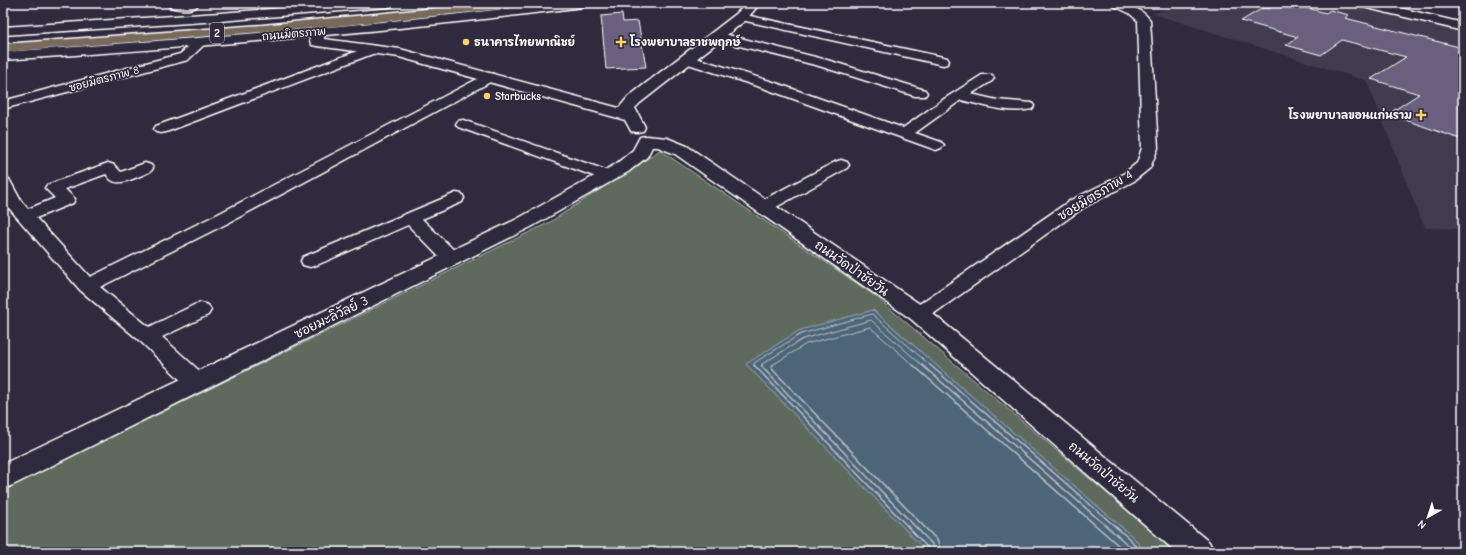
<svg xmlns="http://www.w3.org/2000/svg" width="1466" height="555" viewBox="0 0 1466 555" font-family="'Comic Neue','Playpen Sans Thai',sans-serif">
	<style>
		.built { fill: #413a50 }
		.green { fill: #5f6a5f; stroke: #afb4af }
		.water { fill: #4e6578; stroke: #95a3ae }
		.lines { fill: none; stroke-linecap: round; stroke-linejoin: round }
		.shore-far1 { stroke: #b8c1c9; stroke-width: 1 }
		.shore { stroke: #b8c1c9; stroke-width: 1.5 }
		.building { fill: #6b607d; stroke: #fff }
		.minor-casing { stroke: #fff; stroke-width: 3 }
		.tertiary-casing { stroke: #fff; stroke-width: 3 }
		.secondary-casing { stroke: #fff; stroke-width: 3 }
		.primary-casing { stroke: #fff; stroke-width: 3 }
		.minor { fill: #2f2a3d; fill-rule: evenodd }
		.tertiary { fill: #2f2a3d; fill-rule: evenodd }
		.secondary { fill: #2f2a3d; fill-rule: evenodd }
		.primary { fill: #77695c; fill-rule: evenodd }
		.poi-dot { fill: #ffd166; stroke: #2f2a3d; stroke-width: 1.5 }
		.labels { text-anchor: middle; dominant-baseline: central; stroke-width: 3.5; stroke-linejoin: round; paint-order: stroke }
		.far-street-label { font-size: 11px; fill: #fff; stroke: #2f2a3d }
		.far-poi-label { font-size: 11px; font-weight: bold; fill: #fff; stroke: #2f2a3d; text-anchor: start }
		.shield { fill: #2f2a3d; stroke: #c1bfc5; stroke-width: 1 }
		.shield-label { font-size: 12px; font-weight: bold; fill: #fff }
		.street-label { font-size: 13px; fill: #fff; stroke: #2f2a3d }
	</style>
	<rect width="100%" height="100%" fill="#2f2a3d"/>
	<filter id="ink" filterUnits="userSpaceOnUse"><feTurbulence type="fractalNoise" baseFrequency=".025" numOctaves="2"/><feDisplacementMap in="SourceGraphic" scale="8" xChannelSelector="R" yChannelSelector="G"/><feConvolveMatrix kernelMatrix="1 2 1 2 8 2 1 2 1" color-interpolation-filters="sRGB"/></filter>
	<g filter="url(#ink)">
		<path class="built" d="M1203,3H1341L1463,32V229L1426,228L1420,217L1367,81L1151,13Z"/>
		<path class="green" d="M660,150L874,295L1176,552H1144L1135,539L873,310L746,364L927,552H3V490L550,222Z"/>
		<path class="water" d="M873,310L1135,539L1144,552H927L746,364L800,330Z"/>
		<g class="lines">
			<g class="shore-far1">
				<path d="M754,366V363L801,334L872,314L931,366"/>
				<path d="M762,366V364L803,339L871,320L923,366"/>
				<path d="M771,366L806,344L870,327L914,366"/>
			</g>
			<g class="shore">
				<path d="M754,365L928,548L930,552"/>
				<path d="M762,365V367L932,544L935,552"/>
				<path d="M773,365L771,368L937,540L941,552"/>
				<path d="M913,365L1126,552"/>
				<path d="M922,365L1128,545L1133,552"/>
				<path d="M930,365L1132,541L1139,552"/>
			</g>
		</g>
		<g class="building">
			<path d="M1279,3H1289L1326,13L1330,10L1349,15L1345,18L1463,48V140L1388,114L1419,94L1371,79L1406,57L1342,40L1321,55L1286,45L1298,37L1241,21L1263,8L1268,9Z"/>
			<path d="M622,14L623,22L638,21L646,67L606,69L601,16Z"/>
		</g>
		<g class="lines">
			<g class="minor-casing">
				<g id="minor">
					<path d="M164,3H192L197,6C191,12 169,9 164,3Z"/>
					<path d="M290,3H302L288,14H280L278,12Z"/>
					<path d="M1111,3C1126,3 1140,7 1150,20L1158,148L1150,168L1134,181L1083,208L926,319L919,321L912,319L909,314L912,309L1071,200L1122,175L1137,163L1142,148L1138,21L1129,13L1112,5Z"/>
					<path d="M741,14L943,57L947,58L949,61L947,64L943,65L737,19L735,17L737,15Z"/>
					<path d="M716,32L827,60L925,90L927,93L925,96H915L819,66L712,39L710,36L712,33Z"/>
					<path d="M200,39L204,40L206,43L188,60L3,109V101L180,54L196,40Z"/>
					<path d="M371,46L375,47L377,50L375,53L166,132L161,133L156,132L154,129L156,126Z"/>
					<path d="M686,55L773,82L903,128L944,99L982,75H992L994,78L992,81L971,94L997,100L1032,103L1034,106L1032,109C1011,114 981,105 961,100L915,133L941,142L944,145L941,148L936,150L763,88L682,62L680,59L682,56Z"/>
					<path d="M489,73L494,74L496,77L494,80L230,222L100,287L149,327L194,305L201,303L208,305L211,310L208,315L162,337L205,376L208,382L205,388L197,390L189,388L140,341L80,290L8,207L3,198V177L9,179L21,201L28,209L55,198L45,188L47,185L108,163L114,165L121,172L145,163L151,165L153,168L151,171C142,175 121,186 113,181C110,180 108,176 106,174L65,189L75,199L73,203L36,218L90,277L218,214Z"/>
					<path d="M463,120L614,173L616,176L614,179L608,181L602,179L458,127L456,124L458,121Z"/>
					<path d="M841,160L847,162L849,165L847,168L769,211L763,212L757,211L755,207L757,203L835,162Z"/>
					<path d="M456,193L462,194L464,198L462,202L422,219L459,255L461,259L459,263L452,265L445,263L408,225L317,265L310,267L303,265L301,261L303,257Z"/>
				</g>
			</g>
			<g class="tertiary-casing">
				<g id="tertiary">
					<path d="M747,3H760L746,20L640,103L635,108L645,127L643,131L637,132L631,131L625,120L399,57L317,46L312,45C309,41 309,34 312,29H322L324,32V39L400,49L619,108L628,97L736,14Z"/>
					<path d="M646,136L667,138L687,146L927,309L1209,542L1214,552H1176L911,319L675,154L658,147H652L647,157L628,172L531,227L13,485L3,489V464L517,219L616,164L633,150L640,137Z"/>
				</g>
			</g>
			<g class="secondary-casing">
				<g id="secondary">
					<path d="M343,3H395L393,6L389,7L220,21L3,35V27L220,13Z"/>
					<path d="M553,3H589L587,6L583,7C390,32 197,47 3,60V52C187,39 370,26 553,3Z"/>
					<path d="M1357,3H1379L1463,23V31L1359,6Z"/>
				</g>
			</g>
			<g class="primary-casing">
				<path id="primary" d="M488,3H527L525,6L521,7L327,27L3,52V44L262,25Z"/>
			</g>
			<use href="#minor" class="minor"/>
			<use href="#tertiary" class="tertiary"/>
			<use href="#secondary" class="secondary"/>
			<use href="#primary" class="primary"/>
		</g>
	</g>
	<g class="poi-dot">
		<circle cx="466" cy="42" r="4"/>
		<path d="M619 36h4v4h4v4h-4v4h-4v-4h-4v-4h4z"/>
		<circle cx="487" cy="96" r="4"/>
		<path d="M1419 109h4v4h4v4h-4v4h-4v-4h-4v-4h4z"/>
	</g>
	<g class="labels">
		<g class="far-street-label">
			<text transform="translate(294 34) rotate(-5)">ถนนมิตรภาพ</text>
			<text transform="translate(104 79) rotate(-15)">ซอยมิตรภาพ 8</text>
		</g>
		<g class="far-poi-label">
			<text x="474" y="42">ธนาคารไทยพาณิชย์</text>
			<text x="630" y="42">โรงพยาบาลราชพฤกษ์</text>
			<text x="495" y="96">Starbucks</text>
			<text x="1412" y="115" text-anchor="end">โรงพยาบาลขอนแก่นราม</text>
		</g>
		<rect class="shield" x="210" y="23" width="14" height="20" rx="3"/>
		<g class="shield-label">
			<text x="217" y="33">2</text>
		</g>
		<g class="street-label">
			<text transform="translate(1095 195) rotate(-31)">ซอยมิตรภาพ 4</text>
			<text transform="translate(852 268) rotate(35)">ถนนวัดป่าชัยวัน</text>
			<text transform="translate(331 317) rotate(-26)">ซอยมะลิวัลย์ 3</text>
			<text transform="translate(1104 472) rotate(40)">ถนนวัดป่าชัยวัน</text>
		</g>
	</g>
	<rect width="1466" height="555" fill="none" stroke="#2f2a3d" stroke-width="16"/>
	<rect x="8" y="8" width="1450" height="539" fill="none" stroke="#fff" stroke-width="1.5" filter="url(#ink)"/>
	<g transform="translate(1428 517) rotate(219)" stroke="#2f2a3d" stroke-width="3" paint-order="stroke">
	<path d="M0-3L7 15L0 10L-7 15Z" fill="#ffffff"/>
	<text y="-6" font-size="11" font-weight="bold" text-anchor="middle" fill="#ffffff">N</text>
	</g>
</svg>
